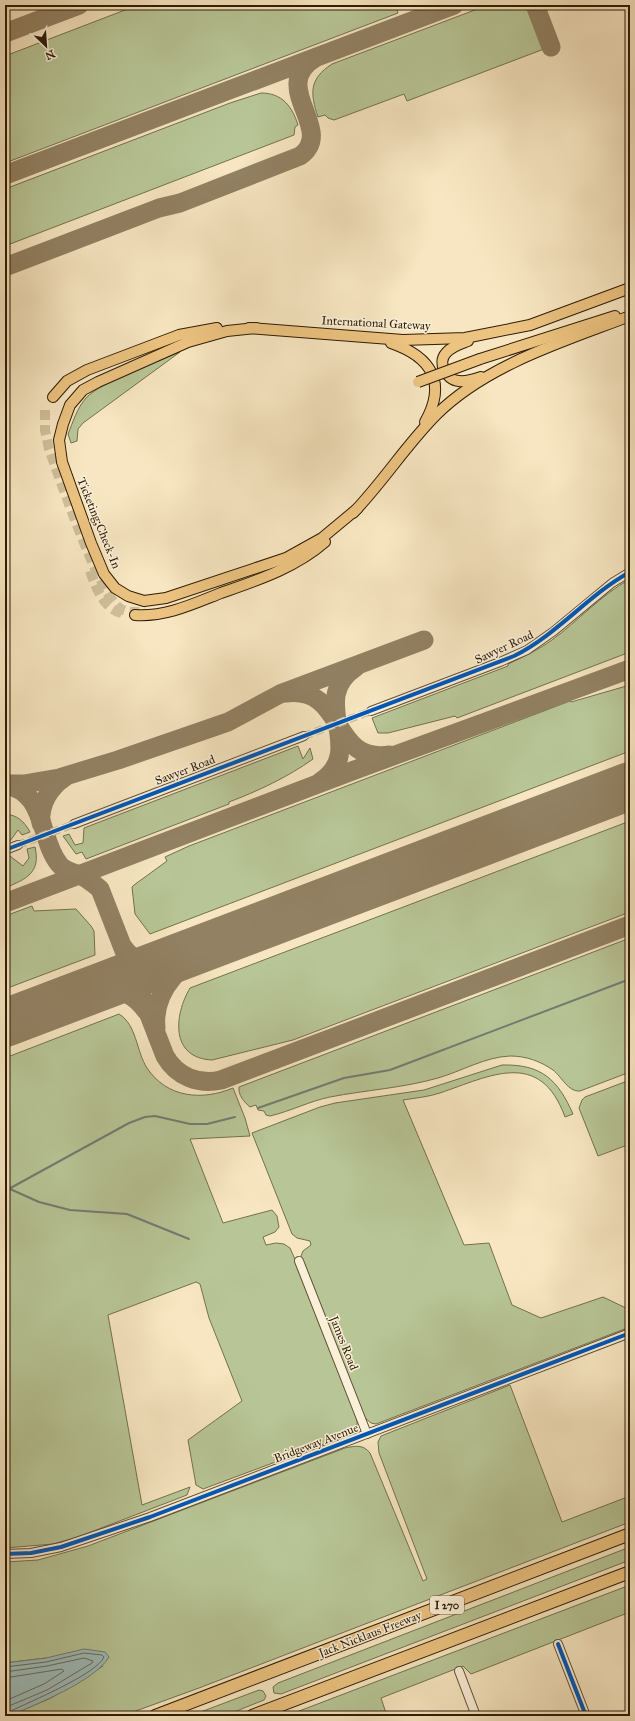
<svg xmlns="http://www.w3.org/2000/svg" width="635" height="1721" viewBox="0 0 635 1721" font-family="'IM FELL Great Primer',serif">
	<style>
		.green { fill: #b8c697; stroke: #72714e }
		.water { fill: #9fbdbb; stroke: #717d72 }
		.lines { fill: none; stroke-linecap: round; stroke-linejoin: round }
		.shore { stroke: #666c60; stroke-width: 1 }
		.stream { stroke: #717d72; stroke-width: 2 }
		.taxiway { stroke: #928163; stroke-width: 19 }
		.runway { stroke: #928163; stroke-width: 48 }
		.minor-tunnel { stroke: #cfbe9b; stroke-width: 8; stroke-dasharray: 8 4; stroke-linecap: butt }
		.major-tunnel { stroke: #cfbe9b; stroke-width: 10; stroke-dasharray: 10 5; stroke-linecap: butt }
		.minor-casing { stroke: #604e34; stroke-width: 10 }
		.major-casing { stroke: #2d1c05; stroke-width: 12 }
		.highway-casing { stroke: #2d1c05; stroke-width: 14 }
		.minor { stroke: #faefd7; stroke-width: 8 }
		.major { stroke: #ecc380; stroke-width: 10 }
		.highway { stroke: #ecc380; stroke-width: 12 }
		.major-bridge-casing { stroke: #2d1c05; stroke-width: 12; stroke-linecap: butt }
		.major-bridge { stroke: #ecc380; stroke-width: 10 }
		.cycleway-casing { stroke: #faefd7; stroke-width: 6 }
		.cycleway { stroke: #0057b8; stroke-width: 4 }
		.labels { text-anchor: middle; dominant-baseline: central; stroke-width: 3; stroke-linejoin: round; paint-order: stroke }
		.shield { fill: #faefd7; stroke: #6a5b44; stroke-width: 1 }
		.shield-label { font-size: 11px; font-weight: bold; fill: #2d1c05 }
		.street-label { font-size: 12px; fill: #2d1c05; stroke: #faefd7 }
	</style>
	<rect width="100%" height="100%" fill="#f7e6c1"/>
	<filter id="stains"><feTurbulence type="fractalNoise" baseFrequency=".005" numOctaves="4"/><feColorMatrix values="0 0 0 0 .2 0 0 0 0 .09 0 0 0 0 .02 0 0 0 .5 -.17"/></filter>
	<radialGradient id="worn" r=".72"><stop offset=".6" stop-color="#630" stop-opacity="0"/><stop offset="1" stop-color="#630" stop-opacity=".3"/></radialGradient>
	<g class="green">
		<path d="M138,5H396L398,13L5,163V56Z"/>
		<path d="M488,5H529L545,47L544,49L407,101L404,94L334,120L328,118L325,115L318,117C310,93 309,79 332,64Z"/>
		<path d="M261,93C282,93 292,106 298,125L295,127L294,135L5,246V189L230,103Z"/>
		<path d="M180,352L83,423L78,429L77,441L71,443L68,434C73,422 77,408 86,398C102,381 157,362 180,352Z"/>
		<path d="M630,579V652L457,718L455,716L388,733H378L372,718L508,666V664C523,657 538,650 552,640C578,621 601,595 630,579Z"/>
		<path d="M630,685V751L150,934L135,914L132,887L134,885L167,861L165,857L189,846L570,701L571,702Z"/>
		<path d="M298,746L303,759L310,748L313,759C288,777 258,791 229,802V804L86,859L82,852L76,854L63,836L69,834L75,845L83,843L84,828Z"/>
		<path d="M5,814C17,815 24,821 30,832L22,835L18,830L10,841H5Z"/>
		<path d="M630,821V912L293,1040L212,1060C170,1058 174,1015 190,988Z"/>
		<path d="M35,847C41,873 26,879 5,888V858L10,856L23,866L29,858L27,849Z"/>
		<path d="M32,906L34,911L76,909L91,926L94,931L95,955L5,989V916Z"/>
		<path d="M630,938V1072L580,1091C568,1092 562,1077 553,1070C540,1061 526,1056 510,1056C485,1057 462,1071 438,1078C403,1088 366,1090 330,1097C310,1101 291,1111 270,1116L266,1115L264,1111L258,1110L256,1105L250,1107C244,1102 238,1095 239,1087Z"/>
		<path d="M119,1014C137,1025 136,1051 147,1068C167,1098 202,1101 233,1088L245,1118L250,1136L190,1139L223,1223L272,1210L277,1216L279,1227L275,1232L263,1237L266,1245L276,1243L284,1244L290,1248L305,1282L357,1419C358,1427 355,1432 348,1435L203,1489L196,1485L188,1440L242,1401L209,1318L200,1284L196,1282L108,1315L142,1505L190,1487L187,1495L78,1537L53,1544L5,1548V1058Z"/>
		<path d="M502,1065C542,1064 558,1080 573,1114L565,1117C540,1048 490,1076 440,1093C428,1097 415,1098 403,1100L464,1245L489,1243L512,1305L541,1318L603,1297L630,1310V1327L376,1424L371,1423L364,1417L301,1256L303,1251L311,1245L310,1241L297,1238L292,1234L252,1133L320,1107L335,1103L424,1090Z"/>
		<path d="M630,1080V1144L598,1156L579,1108L582,1100L585,1097Z"/>
		<path d="M510,1385L562,1522L630,1496V1522L199,1688L122,1716H9L51,1698L103,1666L46,1658L5,1663V1562L38,1560L88,1546L345,1448C355,1446 363,1444 370,1453L423,1581L427,1579L379,1453L378,1442L381,1436Z"/>
		<path d="M630,1547V1560L281,1694L274,1693L273,1687L278,1683Z"/>
		<path d="M630,1585V1612L471,1674L463,1666L381,1698L387,1716H286Z"/>
		<path d="M259,1690L263,1691L266,1696L264,1700L224,1716H190Z"/>
	</g>
	<path class="water" d="M84,1649L105,1652L109,1657C95,1681 35,1705 9,1716H5V1663L46,1658Z"/>
	<g class="lines">
		<g class="shore">
			<path d="M5,1667L46,1662L84,1653L102,1655L104,1657C97,1674 29,1702 11,1711L9,1716"/>
			<path d="M5,1672L47,1666L84,1658L93,1661L92,1663L47,1690L9,1706L5,1710"/>
			<path d="M5,1678L62,1669L64,1671L44,1684L5,1701"/>
		</g>
		<g class="stream">
			<path d="M258,1108L344,1078L390,1070L630,979"/>
			<path d="M10,1189L39,1202L70,1210L127,1214L189,1239"/>
			<path d="M5,1191L129,1123L145,1117L155,1116L190,1124H207L235,1117"/>
		</g>
		<g class="taxiway">
			<path d="M535,5L551,47"/>
			<path d="M5,33L79,5"/>
			<path d="M5,175L454,5"/>
			<path d="M5,267L159,208L180,203L300,156C337,130 268,87 315,58"/>
			<path d="M286,693C347,686 329,764 390,755"/>
			<path d="M320,782C369,750 306,700 356,667"/>
			<path d="M8,784H24L59,778L118,760L228,722L280,694L424,640"/>
			<path d="M5,785C46,791 39,839 59,864C64,871 72,872 80,875C88,879 94,884 100,889L165,1056C177,1077 199,1085 221,1080L630,925"/>
			<path d="M41,823C39,804 50,787 65,777"/>
			<path d="M5,903L352,771L630,669"/>
			<path d="M124,948C135,963 148,965 165,963"/>
			<path d="M92,990C114,986 133,992 146,1011"/>
			<path d="M156,1028C152,987 185,962 216,943"/>
		</g>
		<path class="runway" d="M5,1023L630,786"/>
		<g class="minor-tunnel">
			<path d="M304,736L371,711"/>
			<path d="M18,845L74,824"/>
		</g>
		<g class="major-tunnel">
			<path d="M45,410V430L49,449C59,476 100,598 121,609C128,613 137,612 145,612"/>
			<path d="M90,571C97,589 103,609 124,614"/>
		</g>
		<g class="minor-casing">
			<g id="minor">
				<path d="M371,711L500,662L527,650L554,631L612,583L630,572"/>
				<path d="M74,824L304,736"/>
				<path d="M5,850L18,845"/>
				<path d="M299,1261L367,1434"/>
				<path d="M5,1554L31,1553L61,1547L150,1517L630,1333"/>
				<path d="M558,1644L586,1716"/>
				<path d="M459,1671L476,1716"/>
			</g>
		</g>
		<g class="major-casing">
			<g id="major">
				<path d="M249,328L403,340L465,338L530,325L630,288"/>
				<path d="M256,328L227,331L188,342L98,382L83,390L70,405L63,424L59,440L62,462L91,543L104,574L115,588L128,596L144,601L166,598L286,558L322,538L357,509"/>
				<path d="M468,341C460,344 452,346 446,353C437,363 446,380 459,381C467,382 475,379 481,377"/>
				<path d="M391,343C432,357 447,383 425,422"/>
				<path d="M480,359L615,316"/>
				<path d="M53,397L67,381L87,370L179,335L217,328"/>
				<path d="M353,513C383,482 406,445 437,414C488,364 565,341 630,316"/>
				<path d="M135,615C166,617 193,604 221,593C258,580 295,568 325,542"/>
			</g>
		</g>
		<g class="highway-casing">
			<g id="highway">
				<path d="M155,1716L630,1534"/>
				<path d="M252,1716L630,1572"/>
			</g>
		</g>
		<use href="#minor" class="minor"/>
		<use href="#major" class="major"/>
		<use href="#highway" class="highway"/>
		<g class="major-bridge-casing">
			<path id="major-bridge" d="M418,382L480,359"/>
		</g>
		<use href="#major-bridge" class="major-bridge"/>
		<g class="cycleway-casing">
			<g id="cycleway">
				<path d="M5,850L514,656C558,634 588,595 630,572"/>
				<path d="M5,1554L31,1553L61,1547L150,1517L630,1333"/>
				<path d="M558,1644L586,1716"/>
			</g>
		</g>
		<use href="#cycleway" class="cycleway"/>
	</g>
	<g class="labels">
		<rect class="shield" x="430" y="1596" width="34" height="18" rx="3"/>
		<g class="shield-label">
			<text x="447" y="1605">I 270</text>
		</g>
		<g class="street-label">
			<text transform="translate(376 323) rotate(3)">International Gateway</text>
			<text transform="translate(99 523) rotate(68)">Ticketing;Check-In</text>
			<text transform="translate(504 647) rotate(-25)">Sawyer Road</text>
			<text transform="translate(185 770) rotate(-21)">Sawyer Road</text>
			<text transform="translate(344 1343) rotate(68)">James Road</text>
			<text transform="translate(316 1443) rotate(-21)">Bridgeway Avenue</text>
			<text transform="translate(370 1634) rotate(-21)">Jack Nicklaus Freeway</text>
		</g>
	</g>
	<rect width="635" height="1721" fill="none" stroke="#f7e6c1" stroke-width="20"/>
	<rect x="6" y="6" width="623" height="1709" fill="none" stroke="#2d1c05" stroke-width="2"/>
	<rect x="10" y="10" width="615" height="1701" fill="none" stroke="#2d1c05"/>
	<g transform="translate(46 46) rotate(155)" stroke="#faefd7" stroke-width="3" paint-order="stroke">
	<path d="M0-3L7 15L0 10L-7 15Z" fill="#2d1c05"/>
	<text y="-6" font-size="11" font-weight="bold" text-anchor="middle" fill="#2d1c05">N</text>
	</g>
	<rect width="100%" height="100%" filter="url(#stains)"/>
	<rect width="100%" height="100%" fill="url(#worn)"/>
</svg>
